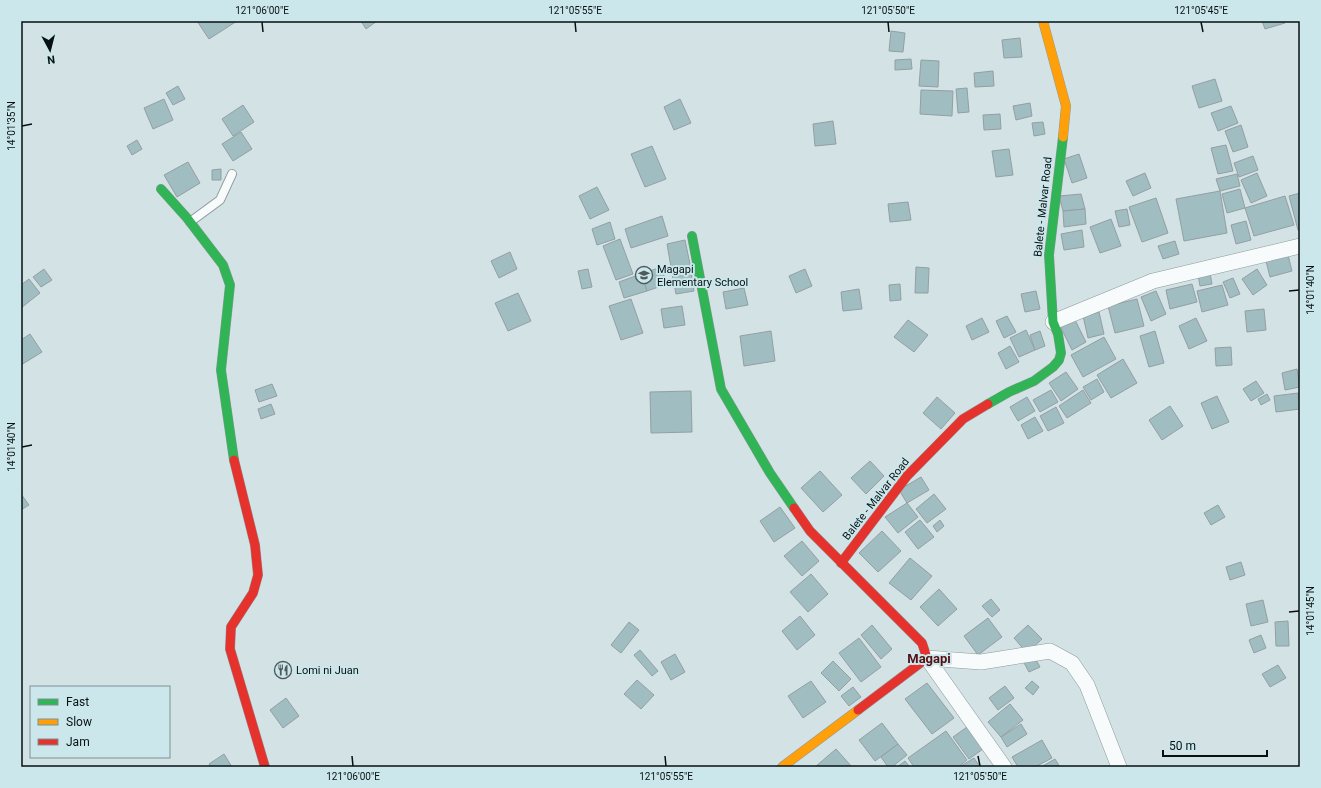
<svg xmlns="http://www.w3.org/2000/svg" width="1321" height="788" viewBox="0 0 1321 788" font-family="Roboto,sans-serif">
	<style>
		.building { fill: #a0bdc2; stroke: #949fa2 }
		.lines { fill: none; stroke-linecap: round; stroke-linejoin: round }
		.lane-casing { stroke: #8e999b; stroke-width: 10 }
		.street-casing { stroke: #8e999b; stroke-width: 16 }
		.fast-casing { stroke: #8e999b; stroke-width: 10 }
		.slow-casing { stroke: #8e999b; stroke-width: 10 }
		.jam-casing { stroke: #8e999b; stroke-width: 10 }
		.lane { stroke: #f8fbfb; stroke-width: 8 }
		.street { stroke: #f8fbfb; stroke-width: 15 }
		.fast { stroke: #30b455; stroke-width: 9 }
		.slow { stroke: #ff9f0a; stroke-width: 9 }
		.jam { stroke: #e5322d; stroke-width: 9 }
		.ticks { fill: none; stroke: #071112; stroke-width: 1.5 }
		.labels { text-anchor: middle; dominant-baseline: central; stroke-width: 4; stroke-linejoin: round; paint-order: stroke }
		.street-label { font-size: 11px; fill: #071112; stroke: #cce7ec }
		.poi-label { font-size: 11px; fill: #071112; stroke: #cce7ec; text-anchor: start }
		.quarter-label { font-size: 13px; font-weight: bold; fill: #540f12; stroke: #cce7ec }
		.neatline { fill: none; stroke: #071112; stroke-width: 1.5 }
		.ticks-label { font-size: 10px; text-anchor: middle; fill: #071112 }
	</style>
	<rect width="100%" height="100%" fill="#d3e2e5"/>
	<g class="building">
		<path d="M197,21H237L209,39Z"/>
		<path d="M361,21H377L366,29Z"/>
		<path d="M1262,21H1284L1285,23L1265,29Z"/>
		<path d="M891,31L905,33L903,52L889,51Z"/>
		<path d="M1020,38L1022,57L1004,58L1002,40Z"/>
		<path d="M911,59L912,69L895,70V60Z"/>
		<path d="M921,60L939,61L938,87L919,86Z"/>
		<path d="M993,71L994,86L975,87L974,73Z"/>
		<path d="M1215,79L1222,101L1199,108L1192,86Z"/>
		<path d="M178,86L185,99L173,105L166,93Z"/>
		<path d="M967,88L969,112L958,113L956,89Z"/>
		<path d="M921,90L953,91L952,116L920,114Z"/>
		<path d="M164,99L173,120L153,129L144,108Z"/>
		<path d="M680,99L691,123L674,130L664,107Z"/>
		<path d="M1030,103L1032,116L1016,120L1013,106Z"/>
		<path d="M243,105L254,122L233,136L222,119Z"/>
		<path d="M1231,106L1238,123L1218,131L1211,113Z"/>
		<path d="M1000,114L1001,129L984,130L983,115Z"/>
		<path d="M833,121L836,144L815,146L813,124Z"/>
		<path d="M1043,122L1045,134L1034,136L1032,123Z"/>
		<path d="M1241,125L1248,147L1233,152L1225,131Z"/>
		<path d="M241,132L252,149L233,161L222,144Z"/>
		<path d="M137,140L142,149L132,155L127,146Z"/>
		<path d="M1226,145L1233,171L1218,174L1211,148Z"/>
		<path d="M652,146L666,179L645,187L631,154Z"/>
		<path d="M1009,149L1013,175L996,177L992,151Z"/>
		<path d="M1079,154L1087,178L1072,183L1064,159Z"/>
		<path d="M1253,156L1258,170L1239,177L1234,163Z"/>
		<path d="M188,162L200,183L177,197L164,175Z"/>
		<path d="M221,169V180H212V170Z"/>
		<path d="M1145,173L1151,188L1133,196L1126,181Z"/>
		<path d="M1257,173L1267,196L1251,203L1241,180Z"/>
		<path d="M1237,174L1240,186L1220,191L1216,179Z"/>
		<path d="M597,187L609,210L590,219L579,196Z"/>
		<path d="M1240,189L1245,208L1227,213L1222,194Z"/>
		<path d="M1220,191L1227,233L1184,241L1176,199Z"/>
		<path d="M1300,193V230H1298L1289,196Z"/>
		<path d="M1081,194L1085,209L1063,211L1059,196Z"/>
		<path d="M1285,196L1294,225L1254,236L1245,208Z"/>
		<path d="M1156,198L1168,233L1142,242L1129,207Z"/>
		<path d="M908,202L911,220L890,222L888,204Z"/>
		<path d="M1085,209L1086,224L1064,227L1063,211Z"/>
		<path d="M1127,209L1130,225L1119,227L1115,211Z"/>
		<path d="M662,216L668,236L631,248L625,229Z"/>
		<path d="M1111,219L1121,246L1100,253L1090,227Z"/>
		<path d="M1246,221L1251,240L1236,244L1231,225Z"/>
		<path d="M610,222L615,239L597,245L592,229Z"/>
		<path d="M1082,230L1084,247L1064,250L1061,234Z"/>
		<path d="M620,239L633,274L616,280L603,246Z"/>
		<path d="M685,240L691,269L672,273L667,244Z"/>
		<path d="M1175,241L1179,254L1163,259L1158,246Z"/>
		<path d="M510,252L517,269L499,278L491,261Z"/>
		<path d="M1288,255L1292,271L1270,277L1266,261Z"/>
		<path d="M661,267L667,284L647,291L641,274Z"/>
		<path d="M916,267L929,268L928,293H915Z"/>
		<path d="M44,269L52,280L41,287L33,277Z"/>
		<path d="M588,269L592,287L582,289L578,271Z"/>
		<path d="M805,269L812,286L796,293L789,276Z"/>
		<path d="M1257,269L1267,285L1253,295L1242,279Z"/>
		<path d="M691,271L694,291L676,294L672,274Z"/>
		<path d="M1210,273L1212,284L1200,286L1198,275Z"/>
		<path d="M641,274L647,291L624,298L619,282Z"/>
		<path d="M1233,278L1240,294L1230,298L1223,282Z"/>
		<path d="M29,279L40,293L21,308V285Z"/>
		<path d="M900,284L901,300L890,301L889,285Z"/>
		<path d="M1192,284L1197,302L1170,309L1166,290Z"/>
		<path d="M1222,285L1228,305L1202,312L1197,291Z"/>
		<path d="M744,288L748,305L726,309L723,292Z"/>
		<path d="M859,289L862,309L843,311L841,292Z"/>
		<path d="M1036,291L1040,309L1025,312L1021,294Z"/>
		<path d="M1156,291L1166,314L1151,321L1141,297Z"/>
		<path d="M518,293L531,321L508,331L495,303Z"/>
		<path d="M631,299L643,333L621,340L609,306Z"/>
		<path d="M1137,299L1144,326L1115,333L1108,306Z"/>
		<path d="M682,306L685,325L664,328L661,309Z"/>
		<path d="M1264,309L1266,330L1247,332L1245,311Z"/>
		<path d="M1099,312L1104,334L1088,338L1083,316Z"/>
		<path d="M1007,316L1016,332L1004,338L996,321Z"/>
		<path d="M982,318L989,332L972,340L966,326Z"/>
		<path d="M1074,318L1086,342L1072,350L1060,326Z"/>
		<path d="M1196,318L1207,341L1189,349L1179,326Z"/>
		<path d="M908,320L928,335L914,352L894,337Z"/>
		<path d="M1026,330L1035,350L1019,357L1010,338Z"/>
		<path d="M771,331L775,361L744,366L740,336Z"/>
		<path d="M1040,331L1045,346L1035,350L1030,335Z"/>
		<path d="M1155,331L1164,363L1149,367L1140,336Z"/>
		<path d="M30,334L42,352L21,365V340Z"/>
		<path d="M1104,337L1116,359L1083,377L1071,355Z"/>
		<path d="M1010,346L1019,362L1006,369L998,353Z"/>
		<path d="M1231,347L1232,365L1216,366L1215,348Z"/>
		<path d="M1123,359L1137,383L1111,398L1097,375Z"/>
		<path d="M1297,369L1300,387L1285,390L1282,373Z"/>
		<path d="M1066,372L1078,389L1061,401L1049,383Z"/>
		<path d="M1097,379L1104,392L1091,400L1083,387Z"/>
		<path d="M1256,381L1264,393L1251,401L1243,389Z"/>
		<path d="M272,384L277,396L259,402L255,390Z"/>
		<path d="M1051,390L1058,402L1040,412L1033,400Z"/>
		<path d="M1083,390L1091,403L1067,418L1059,406Z"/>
		<path d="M691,391L692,432L651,433L650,392Z"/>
		<path d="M1298,393L1300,409L1276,412L1274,396Z"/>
		<path d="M1267,394L1270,400L1261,405L1258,399Z"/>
		<path d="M1217,396L1229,422L1212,429L1201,403Z"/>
		<path d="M937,397L955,413L941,429L923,413Z"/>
		<path d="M1027,397L1035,411L1018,421L1010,407Z"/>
		<path d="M271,404L275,414L261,419L258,409Z"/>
		<path d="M1170,406L1183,426L1162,440L1149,420Z"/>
		<path d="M1056,407L1064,423L1048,431L1040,416Z"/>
		<path d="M1035,417L1043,431L1028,439L1021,425Z"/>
		<path d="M870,461L884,476L866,494L851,478Z"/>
		<path d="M820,471L842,495L823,512L801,488Z"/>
		<path d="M921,477L929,490L907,503L899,490Z"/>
		<path d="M21,494L29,505L21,510Z"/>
		<path d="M934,494L946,509L927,523L916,509Z"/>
		<path d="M907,503L918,517L898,533L885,517Z"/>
		<path d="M1218,505L1225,517L1211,525L1204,513Z"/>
		<path d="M780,507L795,528L774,542L760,521Z"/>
		<path d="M920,520L934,537L918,549L905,532Z"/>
		<path d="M940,520L944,526L937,532L933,526Z"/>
		<path d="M882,531L901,551L878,572L859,553Z"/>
		<path d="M802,541L819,561L802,576L784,556Z"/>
		<path d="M910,558L932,576L911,600L889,583Z"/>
		<path d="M1241,562L1245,575L1230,580L1226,567Z"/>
		<path d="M811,574L828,594L808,612L790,592Z"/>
		<path d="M939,589L957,609L938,626L920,607Z"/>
		<path d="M991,599L1000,610L992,617L982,606Z"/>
		<path d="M1263,600L1268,622L1251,626L1246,604Z"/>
		<path d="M800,616L815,635L797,650L782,631Z"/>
		<path d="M988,618L1002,637L978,655L964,636Z"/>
		<path d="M1288,621L1289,646H1276L1275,622Z"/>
		<path d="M629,622L639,630L621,653L611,645Z"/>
		<path d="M872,625L892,649L881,659L861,635Z"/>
		<path d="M1028,625L1042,639L1027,653L1014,638Z"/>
		<path d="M1261,635L1266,648L1254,653L1249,640Z"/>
		<path d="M859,638L881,667L861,682L839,653Z"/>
		<path d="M640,650L658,671L652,676L634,655Z"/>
		<path d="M675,654L685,672L671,680L661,662Z"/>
		<path d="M1034,656L1040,667L1029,672L1023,661Z"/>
		<path d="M833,661L851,679L839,691L821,673Z"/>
		<path d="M1278,665L1286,678L1270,687L1262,674Z"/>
		<path d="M637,680L654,695L641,709L624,694Z"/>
		<path d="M811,681L826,702L803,718L788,696Z"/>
		<path d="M1032,681L1039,687L1033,695L1025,688Z"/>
		<path d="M927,683L954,718L932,734L905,699Z"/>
		<path d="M1005,686L1014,698L998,710L989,698Z"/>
		<path d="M853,687L861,697L849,706L841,696Z"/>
		<path d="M286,698L299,716L283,728L270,710Z"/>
		<path d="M1010,704L1023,720L1001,737L988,722Z"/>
		<path d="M882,723L898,744L875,761L859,740Z"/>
		<path d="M1021,724L1027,734L1007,747L1001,737Z"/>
		<path d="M967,727L983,749L969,759L953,737Z"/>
		<path d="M946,731L967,760L958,767H914L908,758Z"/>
		<path d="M1042,740L1052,758L1035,767H1018L1012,757Z"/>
		<path d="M898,744L907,755L892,767H888L881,757Z"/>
		<path d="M836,749L852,767H815Z"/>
		<path d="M224,754L232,767H211L209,764Z"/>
		<path d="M974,758L980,767H962L961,766Z"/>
		<path d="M1055,759L1060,767H1041Z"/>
		<path d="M905,761L910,767H897Z"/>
	</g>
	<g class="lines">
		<g class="lane-casing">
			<path id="lane" d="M190,222L220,200L232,174"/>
		</g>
		<g class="street-casing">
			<g id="street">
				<path d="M1053,322L1153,281L1300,246"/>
				<path d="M927,658L981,662L1050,651L1072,663L1087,685L1119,767"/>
				<path d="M927,658L1004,767"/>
			</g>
		</g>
		<g class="fast-casing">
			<g id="fast">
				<path d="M161,189L187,218L223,265L230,285L221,370L234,460"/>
				<path d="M692,236L721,389L770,473L794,508"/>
				<path d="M988,404L1009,392L1034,381L1053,367L1059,360L1061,353L1058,334L1053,322L1049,255L1063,137"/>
			</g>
		</g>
		<g class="slow-casing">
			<g id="slow">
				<path d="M1043,21L1066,106L1063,137"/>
				<path d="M782,767L858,710"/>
			</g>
		</g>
		<g class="jam-casing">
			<g id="jam">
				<path d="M234,460L255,545L258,575L253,593L231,627L230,649L265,767"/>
				<path d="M794,508L810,531L922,643L927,658L858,710"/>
				<path d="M841,563L907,476L963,419L988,404"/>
			</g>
		</g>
		<use href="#lane" class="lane"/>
		<use href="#street" class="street"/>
		<use href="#fast" class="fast"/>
		<use href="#slow" class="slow"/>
		<use href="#jam" class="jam"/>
	</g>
	<path class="ticks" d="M262,22L263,32M575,22L576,32M888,22L889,32M1201,22L1203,32M22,126L32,124M1289,291L1299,290M22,447L32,445M1289,612L1299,611M352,756L353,766M665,756L666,766M978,756L980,766"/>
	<defs>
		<g id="school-ring" transform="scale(0.9)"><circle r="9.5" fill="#cce7ec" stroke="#4e5a5c" stroke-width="1.5"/><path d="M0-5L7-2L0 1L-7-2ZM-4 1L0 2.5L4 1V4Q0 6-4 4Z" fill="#4e5a5c"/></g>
		<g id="restaurant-ring" transform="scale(0.9)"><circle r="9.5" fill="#cce7ec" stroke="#4e5a5c" stroke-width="1.5"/><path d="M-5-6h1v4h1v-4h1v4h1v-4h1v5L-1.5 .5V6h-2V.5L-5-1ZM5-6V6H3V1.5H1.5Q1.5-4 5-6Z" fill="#4e5a5c"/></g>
	</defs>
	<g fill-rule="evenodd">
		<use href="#school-ring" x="644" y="275"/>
		<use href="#restaurant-ring" x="283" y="670"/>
	</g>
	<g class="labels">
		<g class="street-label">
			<text transform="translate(1043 207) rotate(-84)">Balete - Malvar Road</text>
			<text transform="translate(876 499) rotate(-52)">Balete - Malvar Road</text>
		</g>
		<g class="poi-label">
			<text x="657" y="269">Magapi<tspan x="657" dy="13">Elementary School</tspan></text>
			<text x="296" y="670">Lomi ni Juan</text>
		</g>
		<g class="quarter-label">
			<text x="929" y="658">Magapi</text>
		</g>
	</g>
	<rect width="1321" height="788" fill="none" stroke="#cce7ec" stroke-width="44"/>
	<rect x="30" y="686" width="140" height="72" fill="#cce7ec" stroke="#7d9195"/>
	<rect x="38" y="699" width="20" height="6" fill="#30b455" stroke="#7d9195"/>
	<text x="66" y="706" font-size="12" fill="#071112">Fast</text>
	<rect x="38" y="719" width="20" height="6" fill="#ff9f0a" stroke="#7d9195"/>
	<text x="66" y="726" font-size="12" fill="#071112">Slow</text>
	<rect x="38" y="739" width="20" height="6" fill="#e5322d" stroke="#7d9195"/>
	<text x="66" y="746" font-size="12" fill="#071112">Jam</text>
	<g transform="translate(50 50) rotate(173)" stroke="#cce7ec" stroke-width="3" paint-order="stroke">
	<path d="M0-3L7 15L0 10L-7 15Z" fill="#071112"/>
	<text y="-6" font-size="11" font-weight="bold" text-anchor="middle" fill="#071112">N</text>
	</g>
	<path d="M1163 750v6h104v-6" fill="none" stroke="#071112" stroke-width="2"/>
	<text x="1169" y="750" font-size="12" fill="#071112" stroke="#cce7ec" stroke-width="3" paint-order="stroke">50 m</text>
	<rect x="22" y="22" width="1277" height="744" class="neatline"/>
	<g class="ticks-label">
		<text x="262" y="14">121°06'00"E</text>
		<text x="575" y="14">121°05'55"E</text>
		<text x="888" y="14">121°05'50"E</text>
		<text x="1201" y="14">121°05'45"E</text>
		<text transform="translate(11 126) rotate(-90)" y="4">14°01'35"N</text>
		<text transform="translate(1310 290) rotate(-90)" y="4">14°01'40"N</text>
		<text transform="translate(11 447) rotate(-90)" y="4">14°01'40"N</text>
		<text transform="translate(1310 611) rotate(-90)" y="4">14°01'45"N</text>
		<text x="353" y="780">121°06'00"E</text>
		<text x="666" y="780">121°05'55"E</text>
		<text x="980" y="780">121°05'50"E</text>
	</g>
</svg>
